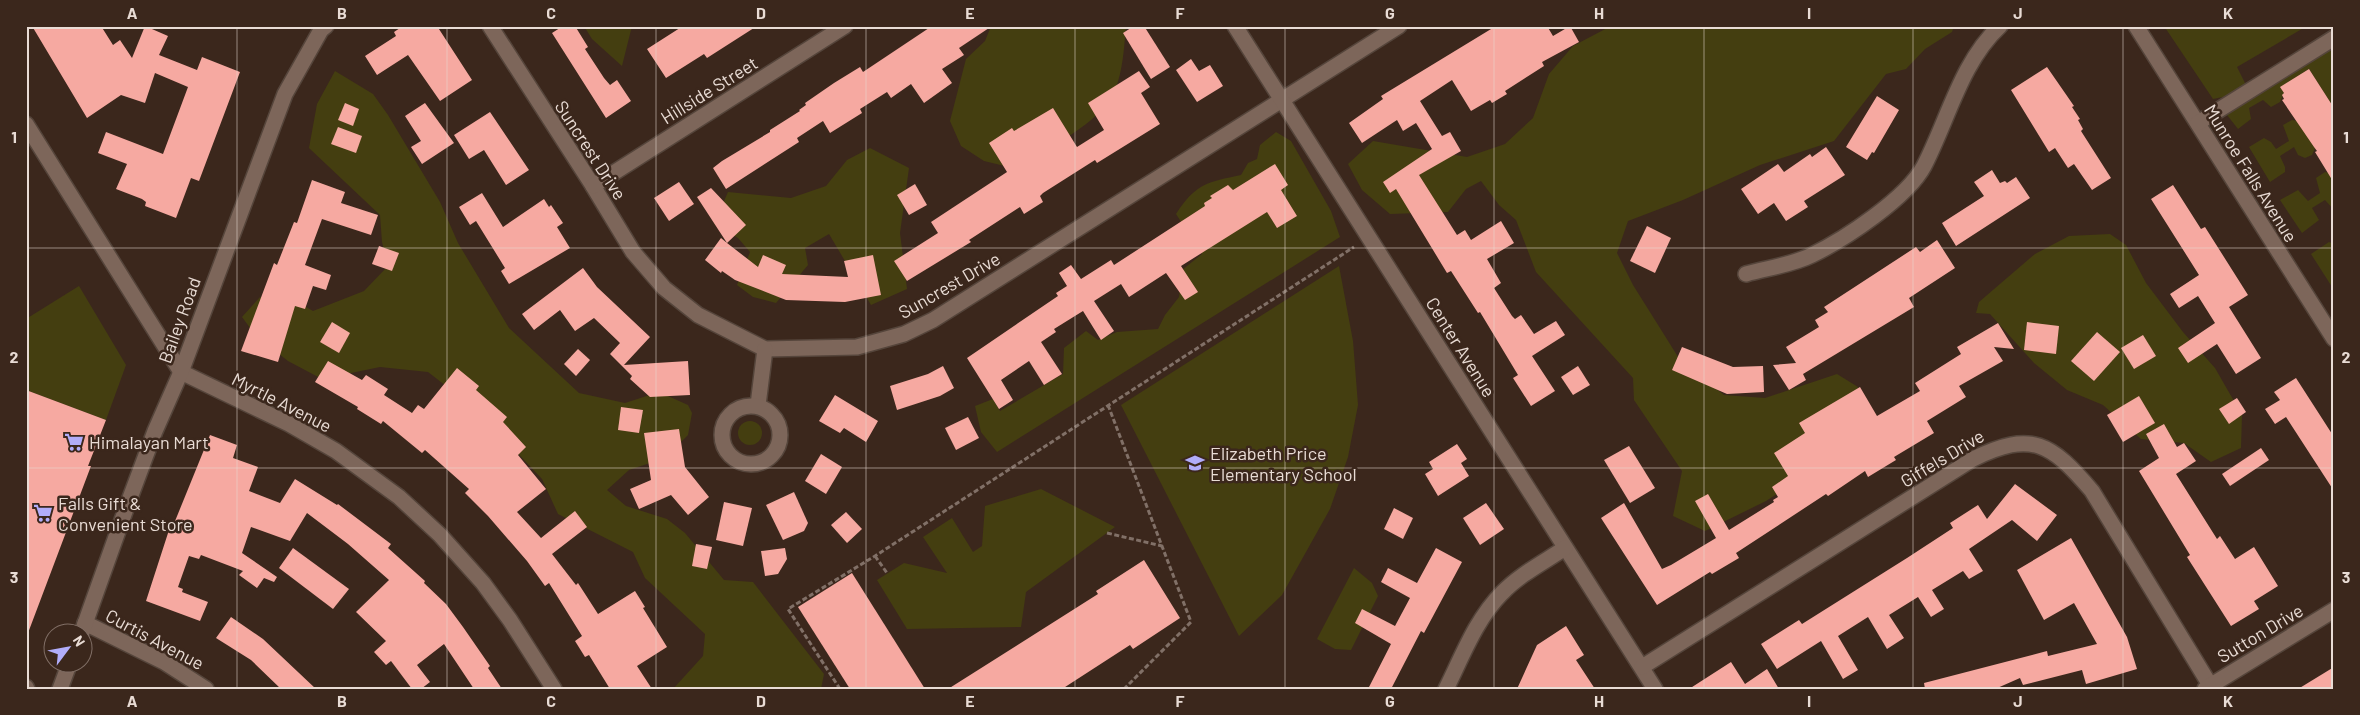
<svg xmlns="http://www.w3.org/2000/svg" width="2360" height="715" viewBox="0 0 2360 715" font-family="Barlow,sans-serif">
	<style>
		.green { fill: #443e10 }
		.building { fill: #f6a9a1 }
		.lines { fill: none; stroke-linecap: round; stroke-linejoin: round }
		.minor-casing { stroke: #55453b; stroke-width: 18 }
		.path { stroke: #817067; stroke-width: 3; stroke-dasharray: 5 2.5; stroke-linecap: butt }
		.minor { stroke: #7d665a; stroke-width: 15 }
		.grid { fill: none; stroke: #e9dcd5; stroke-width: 1; stroke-opacity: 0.55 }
		.labels { text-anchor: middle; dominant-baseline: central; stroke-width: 5; stroke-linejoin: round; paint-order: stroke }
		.street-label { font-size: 18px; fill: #e9dcd5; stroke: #3b271c }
		.poi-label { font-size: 18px; fill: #e9dcd5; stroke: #3b271c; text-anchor: start }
		.neatline { fill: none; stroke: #e9dcd5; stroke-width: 2 }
		.grid-label { font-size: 16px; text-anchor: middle; font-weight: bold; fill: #e9dcd5 }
	</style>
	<rect width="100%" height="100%" fill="#3b271c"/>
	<g class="green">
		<path d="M584,26H632L622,66L592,39Z"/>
		<path d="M991,26H1126C1124,48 1123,70 1115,90C1098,127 1046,148 1013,168L984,161L961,146L950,121L966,59L985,41Z"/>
		<path d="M1611,26H1954L1952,32L1925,49L1906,69L1886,74L1834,141L1760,165L1683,200L1628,221L1617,253L1633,285L1680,360L1724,395L1765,398L1837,374L1858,387L1854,418L1834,457L1766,501L1705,531L1673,516L1682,471L1634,400L1633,378L1536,272L1516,220L1499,205L1481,181L1466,189L1448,212L1390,214L1362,190L1348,164L1373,141L1467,157L1505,144L1533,118L1549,74L1573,46Z"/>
		<path d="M2164,26H2307L2237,67L2246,85L2223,97L2213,99Z"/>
		<path d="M2334,47V108L2309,69L2281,87L2284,93L2280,102L2271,107L2263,100L2249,108L2251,119L2238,129L2227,115Z"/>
		<path d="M335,71L373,94L388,115L440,202L458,243L509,328L579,393L625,403L659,392L688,405L692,413L688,435L665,458L629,470L607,490L626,506L667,519L685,533L724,580L753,582L824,674L821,689H673L703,656L705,634L645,578L633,552L558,514L542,479L492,426L459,396L428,372L380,367L322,379L288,361L256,336L242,317L260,297L292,299L313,311L364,291L388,266L382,242L380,215L309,148L317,104Z"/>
		<path d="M2292,120L2298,121L2315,148L2312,155L2305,158L2298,155L2294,147L2280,156L2285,167V172L2270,182L2249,147L2264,138L2271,142L2276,149L2289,141L2283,125Z"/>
		<path d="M1276,132L1291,141L1331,211L1340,237L997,452L981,432L975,406L993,399L1000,411L1063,374L1064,348L1086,331L1098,340L1117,332L1158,329L1165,315L1179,297L1182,270L1202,254L1176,214C1196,183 1208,182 1241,175L1248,163L1257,159L1260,145Z"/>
		<path d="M870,148L909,168L900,233L907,289L871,305L829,234L805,248L808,265L776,303L753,297L737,285L750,252L738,238L714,224L728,192L791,198L826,186L847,160Z"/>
		<path d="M2325,172L2334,174V210L2325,200L2312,208L2319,220L2302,233L2280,200L2298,190L2308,201L2320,193L2316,178Z"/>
		<path d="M2110,234L2126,245L2146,283L2183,332L2215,368L2242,415L2241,448L2211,462L2184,443L2141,439L2103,405L2067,390L2034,363L1990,314L1976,313L1979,302L2035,254L2069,236Z"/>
		<path d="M2329,242L2334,244V290L2311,254Z"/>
		<path d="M1339,266L1353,341L1358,405L1348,457L1330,509L1282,595L1239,636L1121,405Z"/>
		<path d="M79,286L126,365L106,420L26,390V319Z"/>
		<circle cx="750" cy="433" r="12"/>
		<path d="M1041,489L1115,527L1026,592L1021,627L907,629L877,580L904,563L947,573L923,537L952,518L973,552L982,546L985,506Z"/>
		<path d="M1354,568L1372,583L1378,596L1351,650L1335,649L1317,639Z"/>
	</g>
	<g class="building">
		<path d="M32,26H101L113,45L120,40L132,58L145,26L168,36L159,55L197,70L202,57L240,72L199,181L191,178L176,218L145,206L146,202L142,199L116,189L127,164L98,153L106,132L163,154L188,87L155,73L145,103L121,95L87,118Z"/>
		<path d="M403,26H437L472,80L440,101L408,55L377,75L365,56L396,36L394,32Z"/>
		<path d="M563,26H575L588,47L585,49L604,78L610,85L617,80L631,101L606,118L552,33Z"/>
		<path d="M683,26H757L707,58L704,54L666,78L647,49Z"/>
		<path d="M932,26H992L959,48L964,55L942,69L952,83L924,103L911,84L891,98L887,92L860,109L862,113L830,133L823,121L797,138L799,142L726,189L713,168L722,161L770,132V130L800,111L799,110L806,105L805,103L834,83L860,67L863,72Z"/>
		<path d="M1134,26H1144L1170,67L1151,79L1123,33Z"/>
		<path d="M1496,26H1547L1553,36L1570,26L1579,42L1542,62L1544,66L1505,91L1507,94L1492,103L1490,100L1471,111L1452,80L1420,101L1442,136L1450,132L1461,151L1419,175L1457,235L1465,230L1471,240L1501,221L1514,243L1487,259L1501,283L1494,288L1512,316L1515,319L1521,315L1534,334L1556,321L1565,335L1532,356L1555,391L1531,406L1513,378L1518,375L1480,312L1478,313L1451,271L1447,273L1396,189L1390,193L1383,182L1432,149L1416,123L1403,131L1397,120L1362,143L1349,123L1383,99L1381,96Z"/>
		<path d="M1191,59L1199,71L1210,65L1223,86L1197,102L1176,70Z"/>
		<path d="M2047,67L2074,106L2072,107L2080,119L2078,120L2083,129L2081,131L2111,178L2092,190L2074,164L2068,168L2055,148L2049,152L2011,90Z"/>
		<path d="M2309,69L2334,108V183L2315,152L2317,151L2314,147L2282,100L2284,99L2282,95L2284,93L2280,87Z"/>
		<path d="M1139,71L1150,87L1141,93L1160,124L1097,163L1095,160L1043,193L1040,196L1043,202L1024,214L1020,207L969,240L971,242L907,281L894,261L938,233L931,222L1007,172L989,143L1012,128L1014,131L1053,108L1077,147L1104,130L1088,103Z"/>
		<path d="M1877,96L1899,110L1874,153L1872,152L1867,160L1846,147Z"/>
		<path d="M345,103L359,109L353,126L338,120Z"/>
		<path d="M425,103L454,143L422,164L411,147L421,141L405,116Z"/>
		<path d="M490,112L529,170L506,185L484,150L469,159L454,135Z"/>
		<path d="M338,127L362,136L356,153L331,144Z"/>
		<path d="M1826,147L1845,175L1804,201L1808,207L1786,221L1774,203L1758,214L1741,189L1778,164L1784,172L1810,154L1812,157Z"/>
		<path d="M1275,164L1288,185L1281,190L1297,216L1277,228L1267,212L1181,266L1198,292L1185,300L1166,273L1129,297L1121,284L1094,301L1114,331L1101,340L1083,311L1054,329L1056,332L1041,342L1062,374L1044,385L1029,361L1001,380L1013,400L999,409L967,358L1058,296L1056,293L1067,286L1059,273L1071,265L1081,279L1111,260L1114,265L1205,206L1204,203L1212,198L1210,196L1228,185L1233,190Z"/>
		<path d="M1992,170L2000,183L2005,181L2007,183L2016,177L2030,198L1956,246L1942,223L1984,196L1974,182Z"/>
		<path d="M312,180L345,192L341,203L378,215L371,235L322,219L305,265L331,275L326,290L313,286L305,309L295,306L278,362L241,351L274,263L277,265L294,222L297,223Z"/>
		<path d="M679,182L694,204L669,221L654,198Z"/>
		<path d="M915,184L927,205L909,215L897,195Z"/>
		<path d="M2173,185L2201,229L2205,227L2248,295L2229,307L2261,358L2236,374L2217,344L2188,363L2178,348L2215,323L2198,296L2179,308L2170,294L2199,275L2151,199Z"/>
		<path d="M711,188L746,225L727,243L758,267L763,255L786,265L782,274L848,277L844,261L873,255L881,295L845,302L786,300L735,280L722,271L721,273L705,260L721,238L727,243L697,197Z"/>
		<path d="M482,193L503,227L544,199L549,207L551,205L563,223L557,227L570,248L509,284L501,271L505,268L476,221L470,225L459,207Z"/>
		<path d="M1647,226L1671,238L1655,273L1630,261Z"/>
		<path d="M1937,240L1955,268L1909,298L1914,307L1803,374L1806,380L1789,390L1773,365L1796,363L1786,347L1819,327L1815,320L1828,312L1824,307L1916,247L1920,252Z"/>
		<path d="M379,246L399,253L392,271L372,264Z"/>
		<path d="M583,268L597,287L650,337L624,365L688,361L690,395L650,397L630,379L632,376L610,354L620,343L594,318L575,331L560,310L534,330L522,314Z"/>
		<path d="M332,322L350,333L339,353L320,342Z"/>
		<path d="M2027,322L2059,326L2056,354L2024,350Z"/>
		<path d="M1998,323L2014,349L1994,347L2003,361L1959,386L1966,397L1927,421L1934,433L1894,457L1896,460L1868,477L1865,471L1828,496L1826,494L1736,553L1739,558L1712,574L1710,572L1657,605L1601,518L1624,503L1662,569L1671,565L1716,538L1695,501L1708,494L1729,530L1774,502L1773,500L1778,497L1772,487L1788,476L1774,453L1805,433L1799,423L1860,387L1877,416L1920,391L1915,383L1961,354L1957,347Z"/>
		<path d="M2097,332L2120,352L2094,381L2071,361Z"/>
		<path d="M2143,335L2156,356L2134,369L2121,348Z"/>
		<path d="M1682,347L1733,367L1763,366L1764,392L1727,394L1672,370Z"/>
		<path d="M578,349L590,360L576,376L564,364Z"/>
		<path d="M328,361L362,380L366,375L388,389L384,395L412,413L418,405L424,409L457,368L479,386L476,390L507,417L503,422L526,447L518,455L546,489L517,512L541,538L575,511L587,527L552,554L576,585L578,583L598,614L635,591L645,607L643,608L667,647L637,666L652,689H610L589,655L585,657L575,641L582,636L549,583L545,586L527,561L488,516L465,493L469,489L425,450L422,453L383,421L381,424L357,409L358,407L315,382Z"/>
		<path d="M943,366L954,388L940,396L897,410L890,386L928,374Z"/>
		<path d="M1578,366L1590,385L1573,395L1561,377Z"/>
		<path d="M2296,378L2334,437V491L2286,417L2275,424L2265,409L2280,400L2274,392Z"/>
		<path d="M26,390L106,420L88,466H91L28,633Z"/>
		<path d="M835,395L878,421L866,442L844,428L840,433L819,421Z"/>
		<path d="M2139,396L2155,423L2123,442L2107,415Z"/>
		<path d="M2237,398L2246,412L2229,424L2219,409Z"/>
		<path d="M621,407L643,410L639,433L618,430Z"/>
		<path d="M968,417L979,438L956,450L945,428Z"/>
		<path d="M2164,424L2177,447L2184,443L2196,461L2176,474L2217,539L2220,536L2235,559L2254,547L2278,586L2254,601L2259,609L2231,626L2187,557L2190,555L2139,471L2159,458L2146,434Z"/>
		<path d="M679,429L685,467L709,497L688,515L671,495L639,509L630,489L651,480L644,433Z"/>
		<path d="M210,435L237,445L233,458L258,467L249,491L280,503L295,479L337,505L338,504L391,544L388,548L425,581L424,583L446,604L463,627L490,666L488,668L502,689H474L444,644L417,665L430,682L421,689H412L391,661L386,665L374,652L386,641L356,612L389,580L348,544L307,513L290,541L251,527L242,553L277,577L274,582L264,578L257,588L239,575L243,571L201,555L199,559L189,556L178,587L183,589L182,592L208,602L200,621L146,601L169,530L171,531Z"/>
		<path d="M1457,444L1467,459L1461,463L1469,476L1438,496L1425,474L1433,469L1429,462Z"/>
		<path d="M1629,446L1655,488L1630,503L1604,460Z"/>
		<path d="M2261,448L2269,460L2230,486L2222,474Z"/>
		<path d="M821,454L842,467L826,494L805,481Z"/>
		<path d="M2015,484L2057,515L2037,541L2012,520L1969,549L1983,571L1969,579L1963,571L1932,590L1944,609L1931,617L1918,597L1889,615L1904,638L1887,649L1868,617L1838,636L1858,670L1843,679L1821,641L1777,669L1761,644L1799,620L1802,624L1907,558L1953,528L1950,523L1978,505L1987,519Z"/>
		<path d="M794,492L808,523L804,531L783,540L766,505Z"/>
		<path d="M724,502L752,508L743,546L716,540Z"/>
		<path d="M1486,503L1504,529L1480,545L1463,518Z"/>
		<path d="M1394,508L1413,518L1403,539L1384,529Z"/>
		<path d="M846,512L862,529L847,543L831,525Z"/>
		<path d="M2071,538L2127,637L2137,669L2086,684L2082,670L2023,685L2020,678L1995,689H1925L1924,683L2047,651L2048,656L2097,644L2074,603L2044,620L2017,570Z"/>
		<path d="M696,544L712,547L707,569L692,566Z"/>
		<path d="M293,548L349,589L333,609L279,568Z"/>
		<path d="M785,548L787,559L778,574L765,576L761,551Z"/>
		<path d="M1436,548L1462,562L1424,633L1421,631L1391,689H1368L1391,644L1355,623L1362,609L1395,626L1410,598L1381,582L1388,568L1417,583Z"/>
		<path d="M1144,560L1180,618L1133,649L1130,645L1062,689H948L1098,594L1096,591Z"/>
		<path d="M852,573L925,689H850L798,607Z"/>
		<path d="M231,617L263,639L316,689H281L251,660L216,638Z"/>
		<path d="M1566,626L1584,655L1576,660L1595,689H1517L1537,645Z"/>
		<path d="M1731,662L1745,684L1767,669L1779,689H1689Z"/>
		<path d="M2334,667V689H2298Z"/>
	</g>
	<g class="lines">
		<g class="minor-casing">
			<g id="minor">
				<path d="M490,26L593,186L633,252L664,288L698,315L765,349L857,347L904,334L933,320L1399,26"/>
				<path d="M1235,26L1655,689"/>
				<path d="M2136,26L2334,339"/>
				<path d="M2198,123L2334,38"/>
				<path d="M26,124L181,372L289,424L336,451L399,497L440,535L483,583L510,620L554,689"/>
				<path d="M593,186L845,26"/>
				<path d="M1746,274C1767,268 1792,265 1812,255C1845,239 1907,198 1924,166C1948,120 1961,62 2000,26"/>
				<path d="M758,405L765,349"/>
				<circle cx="751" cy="435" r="29"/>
				<path d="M85,623L164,662L206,689"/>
				<path d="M82,632L127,506L155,431L181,372L285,94L321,30L326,26"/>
				<path d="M1642,667L1973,459C2032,430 2051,443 2092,491L2210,685"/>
				<path d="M26,687L27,689"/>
				<path d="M60,689L70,662"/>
				<path d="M1446,689C1462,657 1476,619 1502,593C1519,575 1544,562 1565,548"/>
				<path d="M2205,689L2334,610"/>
			</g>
		</g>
		<g class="path">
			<path d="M1108,405L1191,622L1124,689"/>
			<path d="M1107,533L1162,546"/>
			<path d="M875,556L887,573"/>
			<path d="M840,689L788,609L875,556L1354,247"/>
		</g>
		<use href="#minor" class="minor"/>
	</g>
	<path class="grid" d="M237,26V689M447,26V689M656,26V689M866,26V689M1075,26V689M1285,26V689M1494,26V689M1704,26V689M1913,26V689M2123,26V689M26,248H2334M26,468H2334"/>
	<defs>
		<g id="supermarket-bare" transform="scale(1.5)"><path d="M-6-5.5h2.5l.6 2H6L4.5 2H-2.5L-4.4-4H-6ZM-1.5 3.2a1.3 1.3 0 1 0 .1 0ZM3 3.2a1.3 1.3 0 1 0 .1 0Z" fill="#b1adfa" stroke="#3b271c" stroke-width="2.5" paint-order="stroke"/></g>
		<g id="school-bare" transform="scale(1.5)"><path d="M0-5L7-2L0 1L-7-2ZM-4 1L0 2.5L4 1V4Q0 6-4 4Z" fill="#b1adfa" stroke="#3b271c" stroke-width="2.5" paint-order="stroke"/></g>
	</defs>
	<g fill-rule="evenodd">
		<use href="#supermarket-bare" x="74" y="442"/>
		<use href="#school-bare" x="1195" y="463"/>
		<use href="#supermarket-bare" x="43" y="513"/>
	</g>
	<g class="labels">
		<g class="street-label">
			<text transform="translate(709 90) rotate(-32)">Hillside Street</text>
			<text transform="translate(591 150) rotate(57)">Suncrest Drive</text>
			<text transform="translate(2251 173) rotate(58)">Munroe Falls Avenue</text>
			<text transform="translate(949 285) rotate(-30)">Suncrest Drive</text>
			<text transform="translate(179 320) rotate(-70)">Bailey Road</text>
			<text transform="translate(1461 347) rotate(58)">Center Avenue</text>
			<text transform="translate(282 402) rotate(27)">Myrtle Avenue</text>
			<text transform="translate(1942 458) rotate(-31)">Giffels Drive</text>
			<text transform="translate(2260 633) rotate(-31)">Sutton Drive</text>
			<text transform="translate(155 639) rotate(28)">Curtis Avenue</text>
		</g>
		<g class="poi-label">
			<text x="89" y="442">Himalayan Mart</text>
			<text x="1210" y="453">Elizabeth Price<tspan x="1210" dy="21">Elementary School</tspan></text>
			<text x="58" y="503">Falls Gift &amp;<tspan x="58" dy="21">Convenient Store</tspan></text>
		</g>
	</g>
	<rect width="2360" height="715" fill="none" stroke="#3b271c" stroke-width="55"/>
	<g transform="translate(68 648) rotate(58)"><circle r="24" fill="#3b271c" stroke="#816f66"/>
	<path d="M0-4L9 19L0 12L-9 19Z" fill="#b1adfa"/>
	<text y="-8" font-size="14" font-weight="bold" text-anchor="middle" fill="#e9dcd5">N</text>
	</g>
	<rect x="28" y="28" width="2304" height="660" class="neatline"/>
	<g class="grid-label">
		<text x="132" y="19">A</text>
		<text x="342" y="19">B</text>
		<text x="551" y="19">C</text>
		<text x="761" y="19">D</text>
		<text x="970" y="19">E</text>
		<text x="1180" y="19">F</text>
		<text x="1390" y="19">G</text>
		<text x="1599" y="19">H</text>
		<text x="1809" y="19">I</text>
		<text x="2018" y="19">J</text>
		<text x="2228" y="19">K</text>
		<text x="14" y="143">1</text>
		<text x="2346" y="143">1</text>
		<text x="14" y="363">2</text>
		<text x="2346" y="363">2</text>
		<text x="14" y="583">3</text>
		<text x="2346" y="583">3</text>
		<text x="132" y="707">A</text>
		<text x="342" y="707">B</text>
		<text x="551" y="707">C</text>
		<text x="761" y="707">D</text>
		<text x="970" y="707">E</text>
		<text x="1180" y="707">F</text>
		<text x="1390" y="707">G</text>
		<text x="1599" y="707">H</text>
		<text x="1809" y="707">I</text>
		<text x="2018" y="707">J</text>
		<text x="2228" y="707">K</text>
	</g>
</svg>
